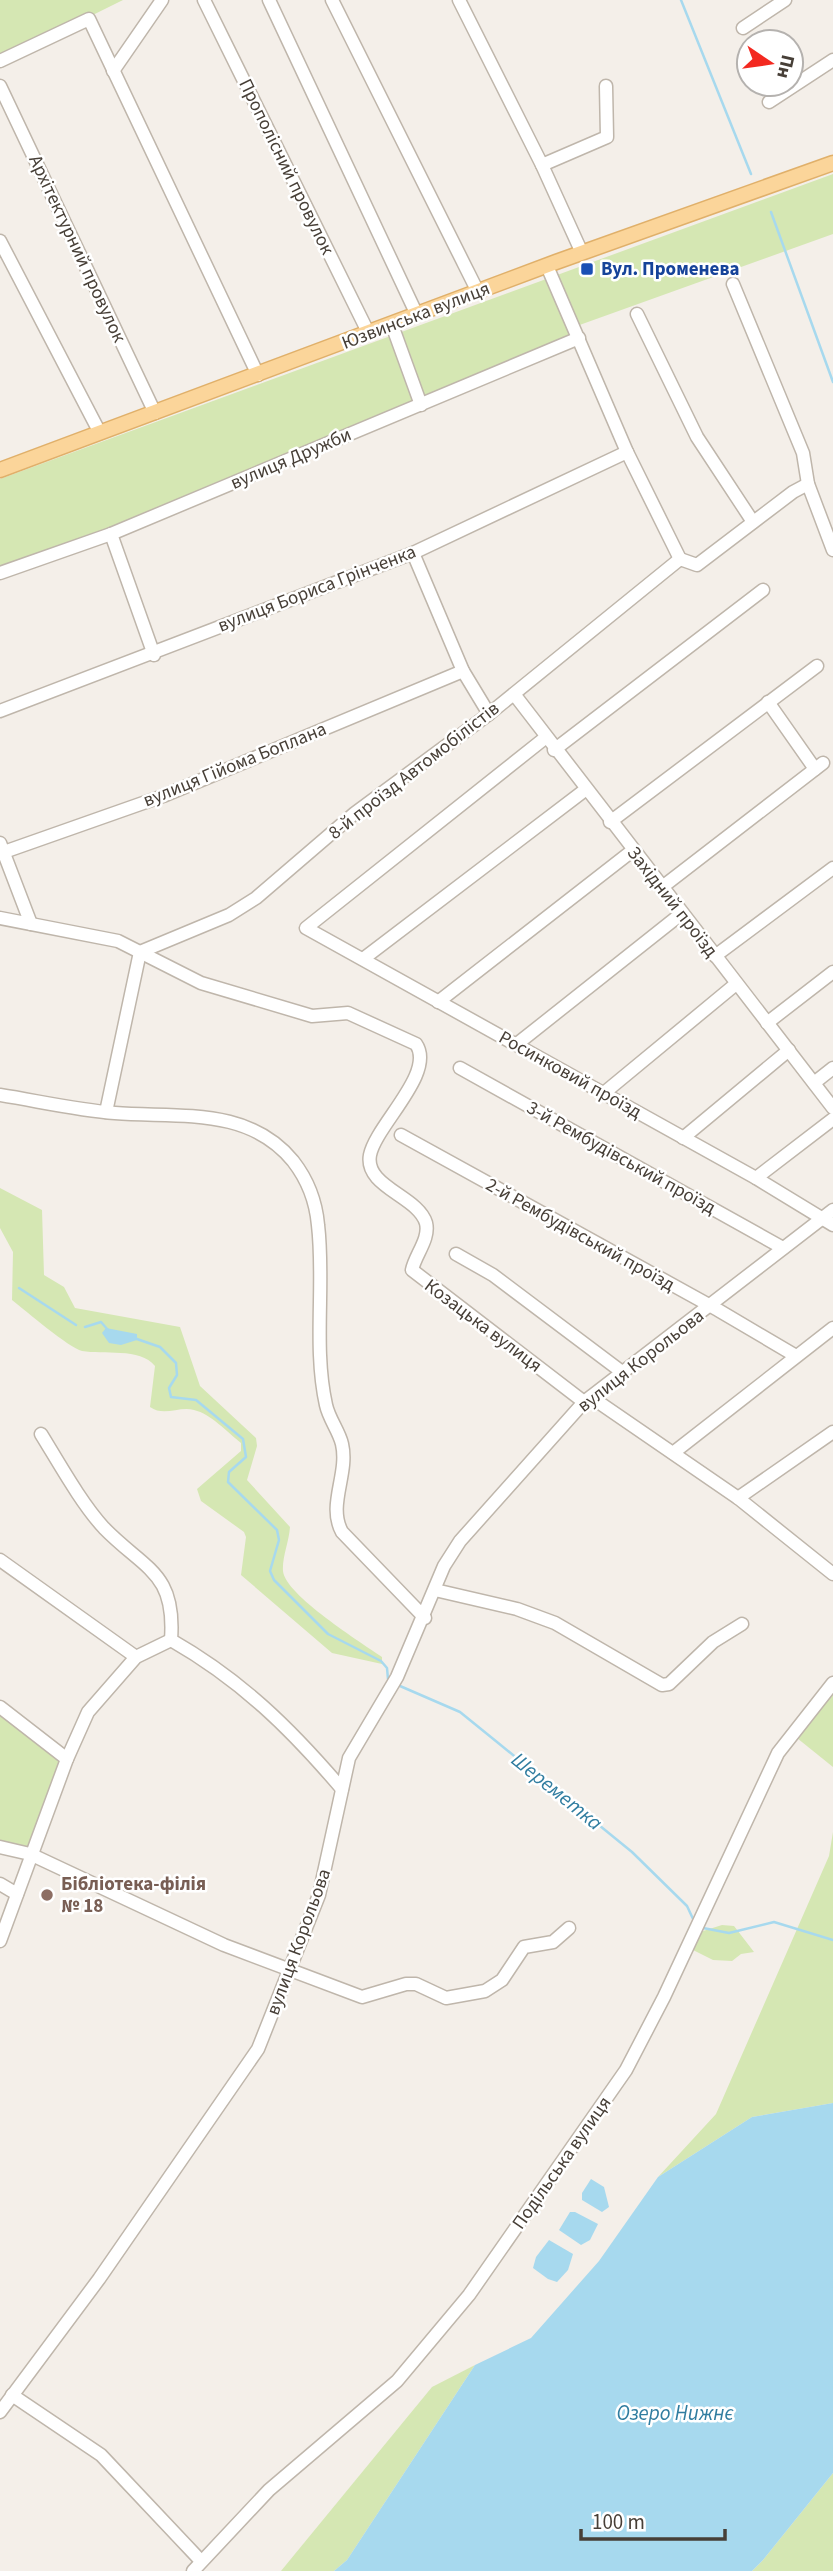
<svg xmlns="http://www.w3.org/2000/svg" width="833" height="2571" viewBox="0 0 833 2571" font-family="'Source Sans 3',sans-serif">
	<style>
		.green { fill: #d5e7b3 }
		.water { fill: #a7d9ee }
		.lines { fill: none; stroke-linecap: round; stroke-linejoin: round }
		.stream { stroke: #a7d9ee; stroke-width: 2.5 }
		.minor-casing { stroke: #bfb6ab; stroke-width: 15 }
		.major-casing { stroke: #e0b06a; stroke-width: 17 }
		.minor { stroke: #fff; stroke-width: 12 }
		.major { stroke: #fbd59a; stroke-width: 14 }
		.transit-dot { fill: #1a4fb4; stroke: #fff; stroke-width: 2.5 }
		.education-dot { fill: #8d6e63; stroke: #fff; stroke-width: 2.5 }
		.labels { text-anchor: middle; dominant-baseline: central; stroke-width: 5; stroke-linejoin: round; paint-order: stroke }
		.street-label { font-size: 19px; fill: #473f37; stroke: #fff }
		.transit-label { font-size: 19px; font-weight: bold; fill: #164399; stroke: #fff; text-anchor: start }
		.education-label { font-size: 19px; font-weight: bold; fill: #785e54; stroke: #fff; text-anchor: start }
		.water-label { font-size: 21px; font-style: italic; fill: #307da0; stroke: #fff }
	</style>
	<rect width="100%" height="100%" fill="#f4efe9"/>
	<g class="green">
		<path d="M0,0H123L0,61Z"/>
		<path d="M833,174V234L574,327L579,338L0,573V479Z"/>
		<path d="M0,1188L42,1210L44,1275L64,1287L75,1308L180,1327L200,1386L256,1438L257,1446L247,1480L290,1527C289,1542 282,1557 283,1571C285,1595 362,1643 382,1657V1664L332,1653L241,1575L246,1537L244,1532L201,1501L197,1489L241,1451V1443C227,1432 211,1414 194,1410C179,1406 164,1417 150,1407L155,1366C140,1347 103,1355 82,1351C69,1348 25,1310 12,1300L13,1252L0,1228Z"/>
		<path d="M833,1683V1767L792,1734Z"/>
		<path d="M0,1707L67,1759L30,1854L0,1847Z"/>
		<path d="M833,1832V2103L752,2117L658,2177L716,2114L829,1856Z"/>
		<path d="M722,1925L734,1926L754,1952L741,1954L732,1961L713,1960L691,1949L700,1932Z"/>
		<path d="M475,2365L347,2560L334,2571H281L432,2387Z"/>
		<path d="M833,2473V2571H752L763,2560Z"/>
	</g>
	<g class="water">
		<path d="M106,1328L137,1334V1340L121,1345L109,1343L102,1333Z"/>
		<path d="M833,2103V2473L763,2560L752,2571H334L347,2560L475,2365L531,2338L599,2261L658,2177L752,2117Z"/>
		<path d="M591,2179L604,2187L609,2207L602,2212L582,2200V2193Z"/>
		<path d="M570,2212H575L598,2224L590,2240L581,2245L559,2230Z"/>
		<path d="M549,2240L573,2254L568,2270L557,2282L548,2279L533,2268L536,2257Z"/>
	</g>
	<g class="lines">
		<g class="stream">
			<path d="M681,0L751,174"/>
			<path d="M771,212L833,382"/>
			<path d="M19,1288L76,1325"/>
			<path d="M85,1327L101,1322L108,1330"/>
			<path d="M134,1338L160,1347L176,1363L177,1375L169,1388L171,1397L196,1400L243,1439L246,1457L229,1472L228,1482L277,1530L279,1540L270,1571L274,1580L328,1634L381,1661L387,1668L388,1679"/>
			<path d="M400,1686L460,1712L497,1742L632,1852L687,1906L694,1921"/>
			<path d="M703,1928L729,1933L774,1922L833,1940"/>
		</g>
		<g class="minor-casing">
			<g id="minor">
				<path d="M204,0L369,334"/>
				<path d="M269,0L417,315"/>
				<path d="M332,0L478,292"/>
				<path d="M459,0L542,165L582,253"/>
				<path d="M743,28L785,0"/>
				<path d="M0,61L89,19L258,375"/>
				<path d="M113,71L162,0"/>
				<path d="M0,86L155,413"/>
				<path d="M769,102L833,60"/>
				<path d="M542,165L607,137L606,86"/>
				<path d="M0,241L100,433"/>
				<path d="M547,266L627,452L680,559"/>
				<path d="M733,284L803,453L808,484L833,550"/>
				<path d="M637,314L697,437L753,522"/>
				<path d="M392,325L421,405"/>
				<path d="M111,534L154,655"/>
				<path d="M413,553L463,671L489,714"/>
				<path d="M680,559L697,565L793,492L808,484"/>
				<path d="M0,573L111,534L579,338"/>
				<path d="M514,694L833,1108"/>
				<path d="M768,702L815,769"/>
				<path d="M0,711L413,553L627,452"/>
				<path d="M545,738L306,928L756,1178L833,1225"/>
				<path d="M554,750L763,590"/>
				<path d="M610,822L817,666"/>
				<path d="M0,843L31,924"/>
				<path d="M4,852L163,796L463,671"/>
				<path d="M661,888L823,763"/>
				<path d="M0,918L118,941L201,983L312,1016L348,1013L416,1044C436,1073 376,1125 370,1155C364,1187 418,1196 426,1223C430,1239 415,1255 412,1270L584,1402"/>
				<path d="M715,956L833,868"/>
				<path d="M363,959L585,790"/>
				<path d="M438,1002L632,851"/>
				<path d="M767,1023L833,972"/>
				<path d="M517,1044L681,914"/>
				<path d="M460,1068L783,1248"/>
				<path d="M814,1083L833,1068"/>
				<path d="M604,1093L736,984"/>
				<path d="M0,1095C38,1101 77,1110 115,1113C178,1118 248,1106 293,1161C307,1179 316,1202 318,1225C325,1284 313,1347 326,1405C329,1419 339,1431 342,1444C349,1474 327,1505 342,1532L425,1618"/>
				<path d="M106,1112L140,952L229,915L256,898L355,813L489,714L680,559"/>
				<path d="M401,1135L718,1310L796,1356"/>
				<path d="M683,1138L789,1050"/>
				<path d="M756,1178L833,1119"/>
				<path d="M456,1254L493,1275L622,1372"/>
				<path d="M591,1397L738,1498L833,1574"/>
				<path d="M41,1434C59,1463 81,1503 104,1528C145,1570 176,1572 171,1640C241,1680 290,1728 342,1789"/>
				<path d="M673,1453L833,1328"/>
				<path d="M738,1498L833,1432"/>
				<path d="M0,1560L136,1657"/>
				<path d="M435,1590L517,1609L555,1623L662,1685L669,1684L713,1642L742,1624"/>
				<path d="M0,1707L67,1759"/>
				<path d="M0,1847L30,1854L224,1945L362,1997L406,1984H416L446,1998L485,1991L502,1980L524,1947L553,1942L569,1928"/>
				<path d="M0,1884L17,1894"/>
				<path d="M0,1941L67,1759L88,1712L136,1657L171,1640"/>
				<path d="M12,2395L101,2455L201,2561"/>
				<path d="M0,2412L99,2279L258,2049L319,1895L349,1758L397,1677L444,1566L460,1541L584,1402L833,1210"/>
				<path d="M193,2571L269,2490L397,2381L469,2295L626,2070L664,1997L778,1753L833,1683"/>
			</g>
		</g>
		<g class="major-casing">
			<path id="major" d="M0,470L556,262L833,163"/>
		</g>
		<use href="#minor" class="minor"/>
		<use href="#major" class="major"/>
	</g>
	<rect class="transit-dot" x="580" y="262" width="14" height="14" rx="3.5"/>
	<circle class="education-dot" cx="47" cy="1895" r="7"/>
	<g class="labels">
		<g class="street-label">
			<text transform="translate(286 167) rotate(64)">Прополісний провулок</text>
			<text transform="translate(77 249) rotate(65)">Архітектурний провулок</text>
			<text transform="translate(416 316) rotate(-21)">Юзвинська вулиця</text>
			<text transform="translate(291 459) rotate(-23)">вулиця Дружби</text>
			<text transform="translate(317 589) rotate(-21)">вулиця Бориса Грінченка</text>
			<text transform="translate(235 765) rotate(-22)">вулиця Гійома Боплана</text>
			<text transform="translate(414 771) rotate(-38)">8-й проїзд Автомобілістів</text>
			<text transform="translate(672 902) rotate(52)">Західний проїзд</text>
			<text transform="translate(570 1075) rotate(29)">Росинковий проїзд</text>
			<text transform="translate(621 1158) rotate(29)">3-й Рембудівський проїзд</text>
			<text transform="translate(580 1235) rotate(29)">2-й Рембудівський проїзд</text>
			<text transform="translate(483 1326) rotate(37)">Козацька вулиця</text>
			<text transform="translate(641 1361) rotate(-38)">вулиця Корольова</text>
			<text transform="translate(299 1942) rotate(-70)">вулиця Корольова</text>
			<text transform="translate(562 2163) rotate(-55)">Подільська вулиця</text>
		</g>
		<g class="transit-label">
			<text x="601" y="269">Вул. Променева</text>
		</g>
		<g class="education-label">
			<text x="61" y="1884">Бібліотека-філія<tspan x="61" dy="22">№ 18</tspan></text>
		</g>
		<g class="water-label">
			<text transform="translate(557 1791) rotate(39)">Шереметка</text>
			<text x="675" y="2413">Озеро Нижнє</text>
		</g>
	</g>
	<g transform="translate(770 63) rotate(103)"><circle r="33" fill="#ffffff" stroke="#b5b2af" stroke-width="2"/>
	<path d="M0-5L12 26L0 18L-12 26Z" fill="#f32920"/>
	<text y="-10" font-size="19" font-weight="bold" text-anchor="middle" fill="#473f37">Пн</text>
	</g>
	<path d="M581 2529v10h144v-10" fill="none" stroke="#473f37" stroke-width="3.5"/>
	<text x="592" y="2529" font-size="21" fill="#473f37" stroke="#ffffff" stroke-width="5" paint-order="stroke">100 m</text>
</svg>
